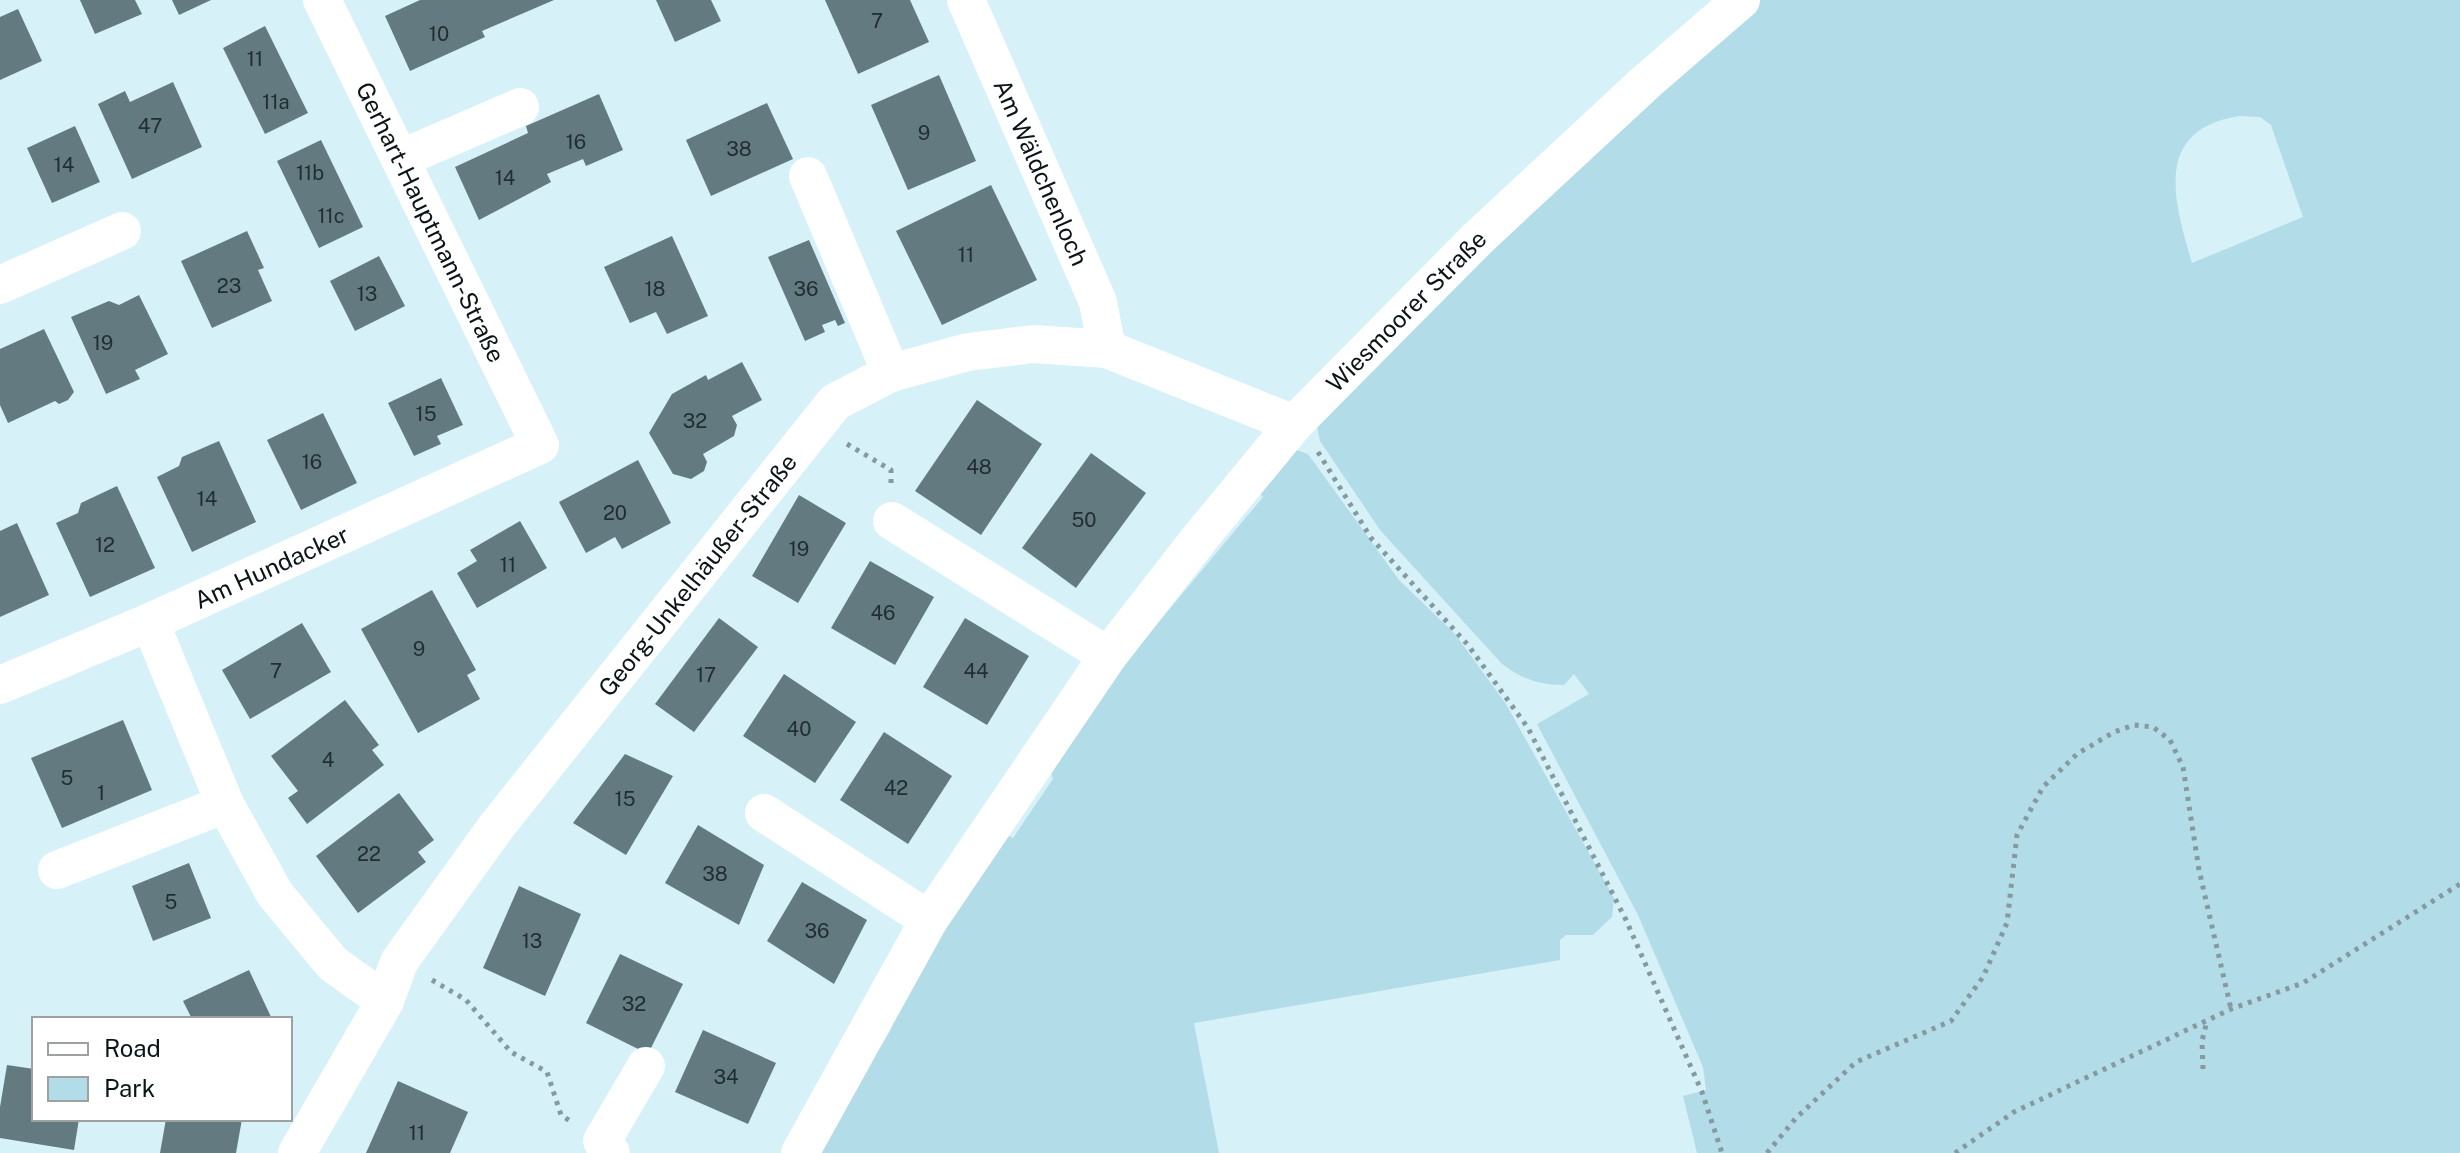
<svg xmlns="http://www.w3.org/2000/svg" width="2460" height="1153" viewBox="0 0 2460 1153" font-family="'Public Sans',sans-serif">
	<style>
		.green { fill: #b2dce8; fill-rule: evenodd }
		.building { fill: #637a80 }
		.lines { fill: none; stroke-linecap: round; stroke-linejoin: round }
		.path { stroke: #86999e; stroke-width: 5; stroke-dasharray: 4 6; stroke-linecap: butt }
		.minor { stroke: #fff; stroke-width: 38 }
		.labels { text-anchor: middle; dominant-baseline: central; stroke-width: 6; stroke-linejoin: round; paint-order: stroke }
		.number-label { font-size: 20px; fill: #212e31 }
		.street-label { font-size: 24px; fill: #0b1417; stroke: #fff }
	</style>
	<rect width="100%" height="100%" fill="#d7f1f8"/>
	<g class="green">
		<path d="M1760,0H2460V1153H1697L1683,1096L1706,1090L1703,1067L1638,915L1537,724L1589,694L1574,674L1564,685C1539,685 1522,679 1502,664L1380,530L1320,441L1317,426L1678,66ZM2239,116L2260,117L2271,125L2303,217L2192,263C2174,201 2152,130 2239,116Z"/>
		<path d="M1293,449L1308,454L1399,580L1455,634L1506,704L1614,898L1612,917L1593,935H1566L1560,940V960L1194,1023L1219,1153H815L890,1031L907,986L1000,831L1013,838L1053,779L1047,756L1263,497L1256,489Z"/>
	</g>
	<g class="building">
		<path d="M80,0H135L142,14L95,34Z"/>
		<path d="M172,0H211L179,15Z"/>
		<path d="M420,0H554L482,31L485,37L410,71L385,16Z"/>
		<path d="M656,0H711L721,21L675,42Z"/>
		<path d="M825,0H910L929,42L858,74Z"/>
		<path d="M18,9L42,61L0,80V17Z"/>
		<path d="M265,26L308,113L265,134L223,48Z"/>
		<path d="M939,75L976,161L908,190L871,105Z"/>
		<path d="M173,82L202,147L132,179L98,104L125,91L130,102Z"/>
		<path d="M599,94L623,150L586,166L583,159L547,174L551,182L479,220L455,167L528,133L526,126Z"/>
		<path d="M767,103L793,159L711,196L686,140Z"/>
		<path d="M75,126L100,182L52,203L27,148Z"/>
		<path d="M321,140L363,227L319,248L277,161Z"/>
		<path d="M991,185L1037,280L942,325L896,231Z"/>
		<path d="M247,231L264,268L258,270L272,301L212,328L181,261Z"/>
		<path d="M672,236L708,316L667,334L656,312L630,323L604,267Z"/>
		<path d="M809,240L845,323L838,326L835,320L822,325L825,332L805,341L768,257Z"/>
		<path d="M379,256L405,306L355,331L330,281Z"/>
		<path d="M139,295L168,354L135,370L140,379L106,394L71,317L109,301L119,305Z"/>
		<path d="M44,329L74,392L68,400L59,404L55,401L8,423L0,405V349Z"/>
		<path d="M742,362L762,400L732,416L737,425L734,436L703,454L707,462L704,471L691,479L673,474L649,433L672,394L706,375L708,380Z"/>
		<path d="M441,378L463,425L437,436L441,444L414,456L388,403Z"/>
		<path d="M977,400L1042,444L981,535L915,491Z"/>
		<path d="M323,413L357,483L301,510L267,440Z"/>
		<path d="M219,441L256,522L192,552L157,477L179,466L182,457Z"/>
		<path d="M1091,453L1146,493L1076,588L1022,548Z"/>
		<path d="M638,460L671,523L622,549L615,537L586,553L559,502Z"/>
		<path d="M117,486L155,568L90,597L56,523L78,513L81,503Z"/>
		<path d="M799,495L846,523L798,603L752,576Z"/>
		<path d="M520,521L547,568L477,608L457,573L477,561L470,550Z"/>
		<path d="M17,523L49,595L0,617V531Z"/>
		<path d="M870,561L934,597L895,665L831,628Z"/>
		<path d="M432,590L476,670L467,675L480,699L418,733L361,629Z"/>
		<path d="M719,618L758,647L694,732L655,704Z"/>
		<path d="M965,618L1029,656L987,725L923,687Z"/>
		<path d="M302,623L331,672L250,719L222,670Z"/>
		<path d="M784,674L856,722L815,783L743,736Z"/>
		<path d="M345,700L379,745L372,750L384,765L307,824L288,798L298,791L271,756Z"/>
		<path d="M123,720L152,790L62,828L31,758Z"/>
		<path d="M884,732L952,776L908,844L840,800Z"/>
		<path d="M625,754L673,776L626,855L573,823Z"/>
		<path d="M399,793L434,840L418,852L426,862L358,913L316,856Z"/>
		<path d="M698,825L764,865L739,925L665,883Z"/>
		<path d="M189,863L211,918L153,941L132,886Z"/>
		<path d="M802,882L867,920L834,984L767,941Z"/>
		<path d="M519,886L581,914L545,996L483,968Z"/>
		<path d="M620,954L683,984L648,1054L586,1023Z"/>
		<path d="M249,970L272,1019H192L183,1001Z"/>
		<path d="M703,1030L776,1063L748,1124L675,1092Z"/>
		<path d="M7,1065L34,1069V1119H79L74,1150L0,1138V1107Z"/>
		<path d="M398,1081L468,1112L450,1153H366Z"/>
		<path d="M166,1119H242L236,1153H160Z"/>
	</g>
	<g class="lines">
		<g class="path">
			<path d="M847,444L891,470V485"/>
			<path d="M1318,452L1371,538L1468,645L1528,728L1626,920L1702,1092L1722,1153"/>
			<path d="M432,980L466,1000L511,1052L547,1072L561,1115L570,1121"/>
			<path d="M2203,1069L2202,1041L2207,1021"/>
			<path d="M1767,1153L1796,1118L1856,1062L1951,1021L1983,977L2007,923L2017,835L2043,787L2077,754L2114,732L2134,725L2153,727L2170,740L2183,767L2199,870L2231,1009"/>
			<path d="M1955,1153L2014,1112L2231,1009L2303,983L2460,884"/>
		</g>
		<g class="minor">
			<path id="s1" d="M966,0L1098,302L1107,349"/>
			<path d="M400,159L520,107"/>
			<path d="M808,176L891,373"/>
			<path d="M0,285L122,231"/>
			<path d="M892,521L1108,656"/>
			<path d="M150,622L225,804L275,894L333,964L385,1001"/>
			<path id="s2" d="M0,685L150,622L540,445L322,0"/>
			<path d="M764,813L929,920"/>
			<path d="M57,870L225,804"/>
			<path id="s3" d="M297,1153L385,1001L399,962L496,827L835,402L891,373L968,352L1033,344L1107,349L1294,424"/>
			<path d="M611,1153L602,1141L646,1066"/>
			<path id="s4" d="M800,1153L929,920L1108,656L1199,539L1294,424L1476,240L1645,83L1741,0"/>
		</g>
	</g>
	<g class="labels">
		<g class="number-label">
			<text x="877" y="21">7</text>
			<text x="439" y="34">10</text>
			<text x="255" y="59">11</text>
			<text x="276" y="102">11a</text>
			<text x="150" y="126">47</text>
			<text x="924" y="133">9</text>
			<text x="576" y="142">16</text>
			<text x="739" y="149">38</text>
			<text x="64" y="165">14</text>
			<text x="310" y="173">11b</text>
			<text x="505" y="178">14</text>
			<text x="331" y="216">11c</text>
			<text x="966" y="255">11</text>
			<text x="229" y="286">23</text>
			<text x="655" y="289">18</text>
			<text x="806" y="289">36</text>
			<text x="367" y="294">13</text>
			<text x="103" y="343">19</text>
			<text x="426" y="414">15</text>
			<text x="695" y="421">32</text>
			<text x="312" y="462">16</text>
			<text x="979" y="467">48</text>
			<text x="207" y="499">14</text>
			<text x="615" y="513">20</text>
			<text x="1084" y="520">50</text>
			<text x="105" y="545">12</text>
			<text x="799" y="549">19</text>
			<text x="508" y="565">11</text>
			<text x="883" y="613">46</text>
			<text x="419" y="649">9</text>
			<text x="276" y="671">7</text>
			<text x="976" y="671">44</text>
			<text x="706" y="675">17</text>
			<text x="799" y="729">40</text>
			<text x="328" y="760">4</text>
			<text x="67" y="778">5</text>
			<text x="896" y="788">42</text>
			<text x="101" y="793">1</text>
			<text x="625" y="799">15</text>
			<text x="369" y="854">22</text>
			<text x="715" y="874">38</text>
			<text x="171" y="902">5</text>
			<text x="817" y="931">36</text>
			<text x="532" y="941">13</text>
			<text x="634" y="1004">32</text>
			<text x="726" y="1077">34</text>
			<text x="417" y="1133">11</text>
		</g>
		<g class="street-label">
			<text stroke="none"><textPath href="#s1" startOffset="188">Am Wäldchenloch</textPath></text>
			<text transform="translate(431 222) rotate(64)">Gerhart-Hauptmann-Straße</text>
			<text stroke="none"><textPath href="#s4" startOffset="1042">Wiesmoorer Straße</textPath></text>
			<text stroke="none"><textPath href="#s2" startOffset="296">Am Hundacker</textPath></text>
			<text stroke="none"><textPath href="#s3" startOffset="706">Georg-Unkelhäußer-Straße</textPath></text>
		</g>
	</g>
	<rect x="32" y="1017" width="260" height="104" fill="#ffffff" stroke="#9da1a2" stroke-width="2"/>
	<rect x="48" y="1043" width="40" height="12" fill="#ffffff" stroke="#9da1a2" stroke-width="2"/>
	<text x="104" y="1057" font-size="24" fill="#0b1417">Road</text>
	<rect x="48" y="1077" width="40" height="24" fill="#b2dce8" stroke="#9da1a2" stroke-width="2"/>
	<text x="104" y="1097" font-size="24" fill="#0b1417">Park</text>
</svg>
